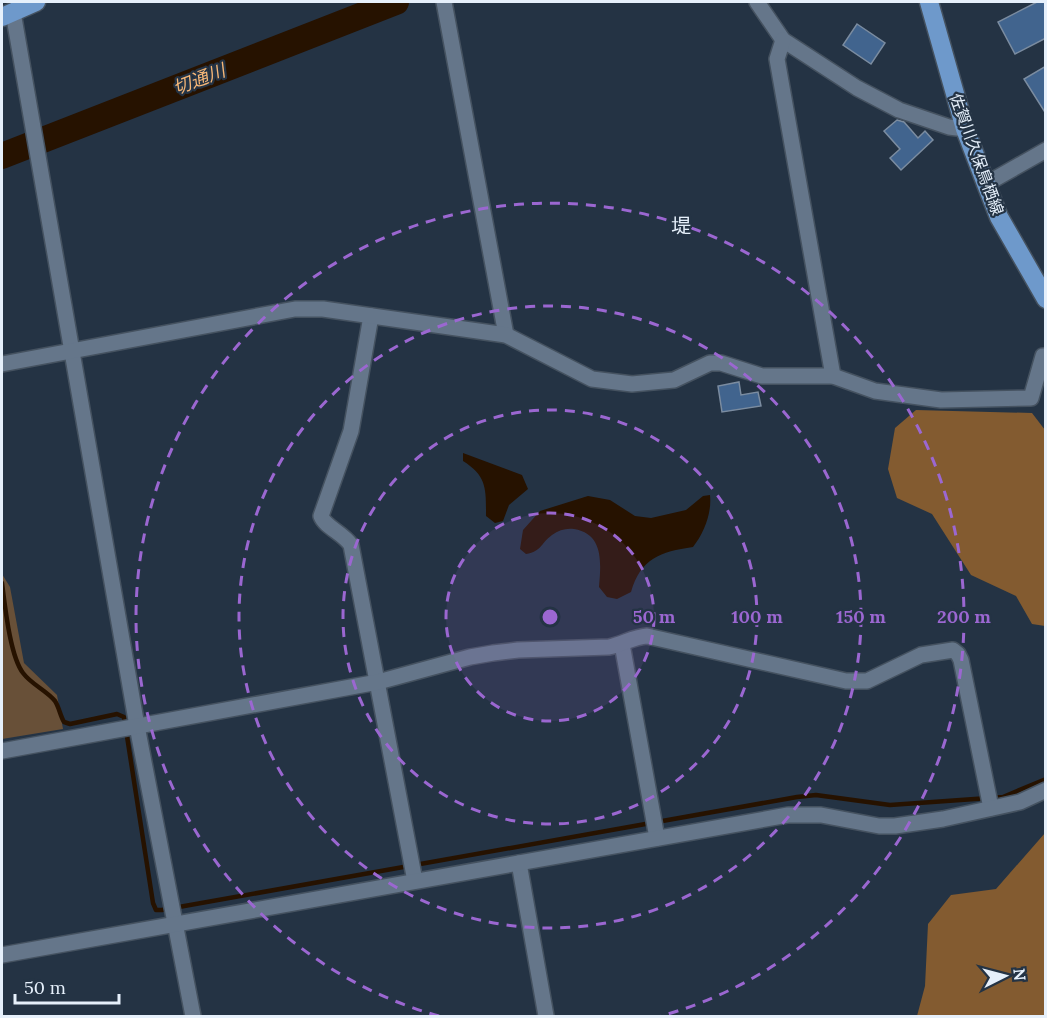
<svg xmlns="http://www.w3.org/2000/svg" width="1047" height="1018" viewBox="0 0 1047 1018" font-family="Lora,'Noto Sans JP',serif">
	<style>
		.green { fill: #685038 }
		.forest { fill: #835b30 }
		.water { fill: #261200 }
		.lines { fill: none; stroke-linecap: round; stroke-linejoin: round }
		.stream { stroke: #261200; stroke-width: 4.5 }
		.river { stroke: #261200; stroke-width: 26 }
		.building { fill: #41648e; stroke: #7b8ca0; stroke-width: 1.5 }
		.street-casing { stroke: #455260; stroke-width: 18 }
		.primary-casing { stroke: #455260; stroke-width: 21 }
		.street { stroke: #65768a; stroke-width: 15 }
		.primary { stroke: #6e99cb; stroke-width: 18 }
		.ring { fill: none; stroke: #9b67d1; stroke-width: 3; stroke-dasharray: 10 8 }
		.labels { text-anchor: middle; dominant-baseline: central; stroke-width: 4.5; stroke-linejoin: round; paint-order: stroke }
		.street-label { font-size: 16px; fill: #e6f0fb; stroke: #243344 }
		.water-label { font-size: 18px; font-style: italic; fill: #f6b777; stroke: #243344 }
		.quarter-label { font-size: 20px; fill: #e6f0fb; stroke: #243344 }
		.centre { fill: #9b67d1; stroke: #243344; stroke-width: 3 }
		.ring-label { font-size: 18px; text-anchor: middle; font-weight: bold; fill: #9b67d1; stroke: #243344; stroke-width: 4.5; stroke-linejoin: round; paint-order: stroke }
	</style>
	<rect width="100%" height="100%" fill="#243344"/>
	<path class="green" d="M2,574L10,587L24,663L57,695L63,729L2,739Z"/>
	<g class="forest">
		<path d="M916,410L1032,413L1045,430V626L1032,624L1016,596L971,575L932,514L897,498L888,469L895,428Z"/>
		<path d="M1045,833V1016H917L925,986L928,924L951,895L996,889Z"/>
	</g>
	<g class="water">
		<path d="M463,453L522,475L528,489L509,505L503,521L495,523L486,516C486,489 487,476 463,461Z"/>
		<path d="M710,495C712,513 704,533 693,547C660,552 641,558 631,592L617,599L607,597L599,587C601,563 604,534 574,529C566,528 559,530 552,535C540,544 542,551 526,554L520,549L523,530L540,511L588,496L610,500L635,516L651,518L686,510L703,496Z"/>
	</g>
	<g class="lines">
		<path class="stream" d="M2,583C5,606 10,656 23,673C32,685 46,690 55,701C59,707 60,715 64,722L70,724L117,714L124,717L153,903L156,910H162L797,797L816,795L890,805L1003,797L1046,779"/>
		<path class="river" d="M2,156L396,2"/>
	</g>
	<g class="building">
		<path d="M1037,2H1046V38L1015,54L998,22Z"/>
		<path d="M857,24L885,43L871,64L843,45Z"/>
		<path d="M1046,66V114L1024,79Z"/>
		<path d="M897,120L904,122L918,138L925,131L933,140L901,170L890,158L900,149L884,131Z"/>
		<path d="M739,382L741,395L758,392L761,406L722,412L718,386Z"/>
	</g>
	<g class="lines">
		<g class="street-casing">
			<g id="street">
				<path d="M444,2L506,335"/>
				<path d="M757,2L783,40L857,88L899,110L949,127L965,129"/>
				<path d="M13,12L137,726L193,1016"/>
				<path d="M783,40L777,59L833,376"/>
				<path d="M986,184L1046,150"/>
				<path d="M371,316L351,431L321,516C325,527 343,533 351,545L415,881"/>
				<path d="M2,364L295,309H323L506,335L592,379L632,384L674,380L710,363H721L762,376H833L875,391L941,400L1031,398L1043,356H1046"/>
				<path d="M622,644L657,838"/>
				<path d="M2,751L378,682L470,657L493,653L518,650L609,647C623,644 633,637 647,636L846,681H867L921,655L953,650L958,654L961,660L991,808"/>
				<path d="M519,863L546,1016"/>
				<path d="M2,955L788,815H821L879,826H895L943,819L1020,802L1046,790"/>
			</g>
		</g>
		<g class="primary-casing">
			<g id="primary">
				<path d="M929,2L965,129L986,184L999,217L1046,299"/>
				<path d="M2,17L36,2"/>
			</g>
		</g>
		<use href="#street" class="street"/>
		<use href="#primary" class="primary"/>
	</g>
	<circle cx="550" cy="617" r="104" fill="#9b67d1" fill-opacity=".12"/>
	<g class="ring">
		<circle cx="550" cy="617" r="104"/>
		<circle cx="550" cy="617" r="207"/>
		<circle cx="550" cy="617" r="311"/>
		<path d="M439 1016A414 414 0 1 1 661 1016"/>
	</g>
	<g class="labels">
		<g class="street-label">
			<text transform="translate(977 154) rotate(70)">佐賀川久保鳥栖線</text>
		</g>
		<g class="water-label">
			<text transform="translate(199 79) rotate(-21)">切通川</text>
		</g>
		<g class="quarter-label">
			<text x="681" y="225">堤</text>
		</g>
	</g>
	<circle cx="550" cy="617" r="9" class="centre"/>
	<g class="ring-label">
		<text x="654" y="623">50 m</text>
		<text x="757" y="623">100 m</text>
		<text x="861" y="623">150 m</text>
		<text x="964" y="623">200 m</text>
	</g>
	<rect width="1047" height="1018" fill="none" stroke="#e6f0fb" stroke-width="6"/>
	<g transform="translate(1005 976) rotate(84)" stroke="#243344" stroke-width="4.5" paint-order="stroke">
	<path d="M0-4.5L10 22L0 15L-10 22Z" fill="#e6f0fb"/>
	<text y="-9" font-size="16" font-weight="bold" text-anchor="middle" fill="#e6f0fb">N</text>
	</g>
	<path d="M15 994v9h104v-9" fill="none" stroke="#e6f0fb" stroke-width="3"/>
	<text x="24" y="994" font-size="18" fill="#e6f0fb" stroke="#243344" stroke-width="4.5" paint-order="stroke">50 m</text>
</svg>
